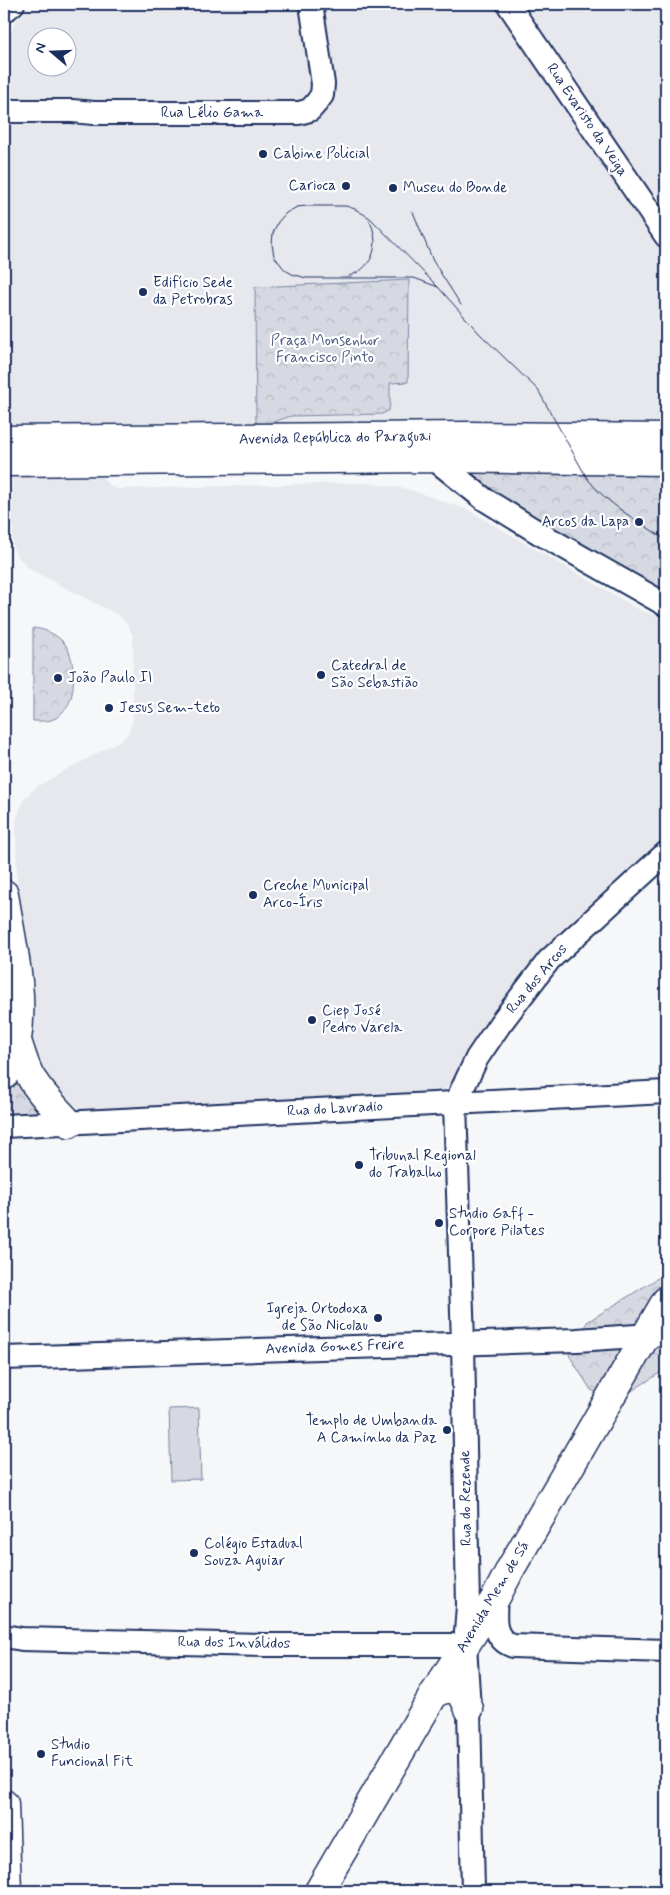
<svg xmlns="http://www.w3.org/2000/svg" width="670" height="1895" viewBox="0 0 670 1895" font-family="Mynerve,sans-serif">
	<style>
		.built { fill: #e6e8ee; fill-rule: evenodd }
		.grass { fill: #d6d9e2; stroke: #7884a0 }
		.forest { fill: url(#forest-crowns); stroke: #7884a0 }
		.lines { fill: none; stroke-linecap: round; stroke-linejoin: round }
		.minor-casing { stroke: #1b2f5e; stroke-width: 26 }
		.major-casing { stroke: #1b2f5e; stroke-width: 31 }
		.minor { stroke: #fff; stroke-width: 22 }
		.major { stroke: #fff; stroke-width: 28 }
		.tram { stroke: #1b2f5e; stroke-width: 1 }
		.poi-dot { fill: #1b2f5e; stroke: #fff; stroke-width: 2 }
		.labels { text-anchor: middle; dominant-baseline: central; stroke-width: 4.5; stroke-linejoin: round; paint-order: stroke }
		.street-label { font-size: 15px; fill: #1b2f5e; stroke: #fff }
		.poi-label { font-size: 15px; fill: #1b2f5e; stroke: #fff; text-anchor: start }
		.park-label { font-size: 15px; fill: #4a5a7f; stroke: #fff }
	</style>
	<defs>
		<pattern id="forest-crowns" width="20" height="18" patternUnits="userSpaceOnUse" patternTransform="scale(1.25)"><rect width="20" height="18" fill="#d6d9e2"/><path d="M2 6a3 3 0 1 1 6 0M12 15a3 3 0 1 1 6 0" fill="none" stroke="#b7bbc4"/></pattern>
	</defs>
	<rect width="100%" height="100%" fill="#f6f7f9"/>
	<filter id="ink" filterUnits="userSpaceOnUse"><feTurbulence type="fractalNoise" baseFrequency=".02" numOctaves="2"/><feDisplacementMap in="SourceGraphic" scale="10" xChannelSelector="R" yChannelSelector="G"/><feConvolveMatrix kernelMatrix="1 2 1 2 8 2 1 2 1" color-interpolation-filters="sRGB"/></filter>
	<g filter="url(#ink)">
		<g class="built">
			<path d="M76,4H306L318,88L306,104L14,101L12,98L11,34L15,21L25,12ZM38,38H68V68H38Z"/>
			<path d="M316,4H493L666,256V424L11,435L7,129L9,124L11,122L312,115Z"/>
			<path d="M525,4H666V218L577,87Z"/>
			<path d="M12,470L96,471L108,484L117,489L350,483H367L408,489L468,510L642,611L666,618V840L530,970L444,1092L73,1114L32,1069L30,965L17,889L16,819L24,799L36,787L123,739L129,732L133,719V636L129,627L120,616L31,570L17,556L13,548Z"/>
			<path d="M404,1886V1891H345V1887Z"/>
		</g>
		<path class="grass" d="M199,1408L201,1479L171,1480L169,1409Z"/>
		<g class="forest">
			<path d="M409,280L408,382L390,383V406L388,411L382,414L291,416L267,424L256,423L255,287Z"/>
			<path d="M464,469H666V591L657,588L465,477Z"/>
			<path d="M33,628C45,629 56,634 64,643C75,655 76,689 69,703C67,708 60,715 56,718C49,722 40,721 33,721Z"/>
			<path d="M13,1054L49,1113L4,1116V1080Z"/>
			<path d="M666,1277V1369L630,1392L614,1400L591,1390L569,1355L587,1322L658,1278Z"/>
		</g>
		<g class="lines">
			<g class="minor-casing">
				<g id="minor">
					<path d="M508,4L666,236"/>
					<path d="M4,11L13,4"/>
					<path d="M4,111H72L94,113H299L310,110L317,102L322,95L323,84L311,4"/>
					<path d="M433,458L484,499L539,533L666,605"/>
					<path d="M4,1126L666,1092"/>
					<path d="M4,1358L577,1340L666,1334"/>
					<path d="M496,1597C495,1616 491,1639 513,1646L666,1651"/>
					<path d="M4,1636L22,1639L264,1645H465"/>
					<path d="M473,1891L469,1709L465,1645L468,1606L463,1342L455,1104L477,1058L500,1024L549,960L666,853"/>
				</g>
			</g>
			<g class="major-casing">
				<g id="major">
					<path d="M4,440L469,436L666,438"/>
					<path d="M4,462L433,458L666,461"/>
					<path d="M4,894C11,941 25,991 17,1039C15,1051 8,1064 4,1075"/>
					<path d="M17,1041C21,1052 24,1064 29,1074C39,1093 55,1107 69,1123"/>
					<path d="M434,1694C455,1683 462,1690 469,1709"/>
					<path d="M4,1804L7,1891"/>
					<path d="M319,1891L434,1694L496,1597L511,1568L666,1301"/>
				</g>
			</g>
			<use href="#minor" class="minor"/>
			<use href="#major" class="major"/>
			<g class="tram">
				<path d="M413,212L433,261L461,305"/>
				<path d="M349,276C375,268 381,241 369,220"/>
				<path d="M438,287L414,278H306L292,274L285,270L274,256L272,244L273,233L278,222L286,213L297,207L306,206H346L355,209L370,218L438,287L479,333L538,390L587,478C607,505 639,521 666,540"/>
			</g>
		</g>
	</g>
	<g class="poi-dot">
		<circle cx="263" cy="154" r="5"/>
		<circle cx="346" cy="186" r="5"/>
		<circle cx="393" cy="188" r="5"/>
		<circle cx="143" cy="292" r="5"/>
		<circle cx="639" cy="522" r="5"/>
		<circle cx="321" cy="675" r="5"/>
		<circle cx="58" cy="678" r="5"/>
		<circle cx="109" cy="708" r="5"/>
		<circle cx="253" cy="895" r="5"/>
		<circle cx="312" cy="1020" r="5"/>
		<circle cx="359" cy="1165" r="5"/>
		<circle cx="439" cy="1223" r="5"/>
		<circle cx="378" cy="1318" r="5"/>
		<circle cx="447" cy="1430" r="5"/>
		<circle cx="194" cy="1553" r="5"/>
		<circle cx="41" cy="1754" r="5"/>
	</g>
	<g class="labels">
		<g class="street-label">
			<text x="212" y="113">Rua Lélio Gama</text>
			<text transform="translate(587 120) rotate(56)">Rua Evaristo da Veiga</text>
			<text transform="translate(335 438) rotate(-1)">Avenida República do Paraguai</text>
			<text transform="translate(537 979) rotate(-50)">Rua dos Arcos</text>
			<text transform="translate(335 1109) rotate(-3)">Rua do Lavradio</text>
			<text transform="translate(335 1347) rotate(-2)">Avenida Gomes Freire</text>
			<text transform="translate(466 1498) rotate(-91)">Rua do Rezende</text>
			<text transform="translate(493 1597) rotate(-59)">Avenida Mem de Sá</text>
			<text transform="translate(234 1643) rotate(1)">Rua dos Inválidos</text>
		</g>
		<g class="poi-label">
			<text x="273" y="154">Cabine Policial</text>
			<text x="336" y="186" text-anchor="end">Carioca</text>
			<text x="403" y="188">Museu do Bonde</text>
			<text x="153" y="283">Edifício Sede<tspan x="153" dy="17">da Petrobras</tspan></text>
			<text x="629" y="522" text-anchor="end">Arcos da Lapa</text>
			<text x="331" y="666">Catedral de<tspan x="331" dy="17">São Sebastião</tspan></text>
			<text x="68" y="678">João Paulo II</text>
			<text x="119" y="708">Jesus Sem-teto</text>
			<text x="263" y="886">Creche Municipal<tspan x="263" dy="17">Arco-Íris</tspan></text>
			<text x="322" y="1011">Ciep José<tspan x="322" dy="17">Pedro Varela</tspan></text>
			<text x="369" y="1156">Tribunal Regional<tspan x="369" dy="17">do Trabalho</tspan></text>
			<text x="449" y="1214">Studio Gaff -<tspan x="449" dy="17">Corpore Pilates</tspan></text>
			<text x="368" y="1309" text-anchor="end">Igreja Ortodoxa<tspan x="368" dy="17">de São Nicolau</tspan></text>
			<text x="437" y="1421" text-anchor="end">Templo de Umbanda<tspan x="437" dy="17">A Caminho da Paz</tspan></text>
			<text x="204" y="1544">Colégio Estadual<tspan x="204" dy="17">Souza Aguiar</tspan></text>
			<text x="51" y="1745">Studio<tspan x="51" dy="17">Funcional Fit</tspan></text>
		</g>
		<g class="park-label">
			<text x="325" y="341">Praça Monsenhor<tspan x="325" dy="17">Francisco Pinto</tspan></text>
		</g>
	</g>
	<rect width="670" height="1895" fill="none" stroke="#fff" stroke-width="20"/>
	<rect x="10" y="10" width="650" height="1875" fill="none" stroke="#1b2f5e" stroke-width="2" filter="url(#ink)"/>
	<g transform="translate(52 52) rotate(289)"><circle r="24" fill="#ffffff" stroke="#a4acbf"/>
	<path d="M0-4L9 19L0 12L-9 19Z" fill="#1b2f5e"/>
	<text y="-8" font-size="14" font-weight="bold" text-anchor="middle" fill="#1b2f5e">N</text>
	</g>
</svg>
